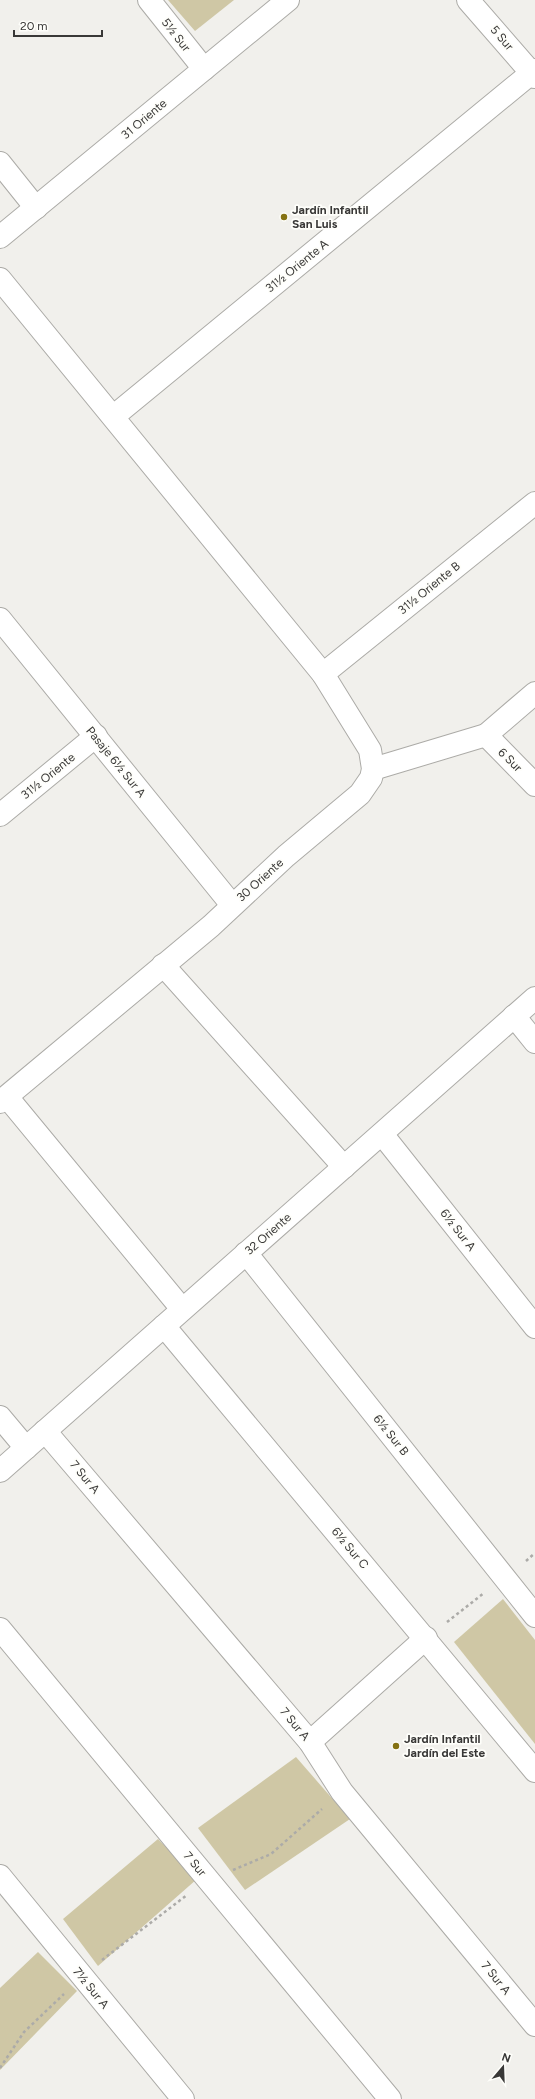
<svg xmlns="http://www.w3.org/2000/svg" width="535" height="2099" viewBox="0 0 535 2099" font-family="Figtree,sans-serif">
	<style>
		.green { fill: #cfc7a5 }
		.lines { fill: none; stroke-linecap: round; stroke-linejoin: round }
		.minor-casing { stroke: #acaba7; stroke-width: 24 }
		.path { stroke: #acaba8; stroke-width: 2.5; stroke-dasharray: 3 3; stroke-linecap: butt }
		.minor { stroke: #fff; stroke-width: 22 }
		.poi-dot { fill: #857213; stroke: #fefefa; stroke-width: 1.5 }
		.labels { text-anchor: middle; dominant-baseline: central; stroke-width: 3.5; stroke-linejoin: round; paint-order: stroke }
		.street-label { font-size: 12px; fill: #393837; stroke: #fefefa }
		.poi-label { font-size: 12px; font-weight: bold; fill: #393837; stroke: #fefefa; text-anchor: start }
	</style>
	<rect width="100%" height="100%" fill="#f1f0ec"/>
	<g class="green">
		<path d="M168,0H234L195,31Z"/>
		<path d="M503,1599L535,1640V1744L454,1642Z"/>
		<path d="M296,1757L350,1819L245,1890L198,1828Z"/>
		<path d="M158,1839L197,1879L98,1966L63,1919Z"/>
		<path d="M38,1952L77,1991L0,2070V1988Z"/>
	</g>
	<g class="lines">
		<g class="minor-casing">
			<g id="minor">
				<path d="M149,0L204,69"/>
				<path d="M468,0L535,77"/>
				<path d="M0,163L36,208"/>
				<path d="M0,237L288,0"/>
				<path d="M0,279L323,674L370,750L373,769L371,778L360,794L286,856L211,926L0,1102"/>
				<path d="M114,416L535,70"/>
				<path d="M0,619L232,905"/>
				<path d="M323,674L535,503"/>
				<path d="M486,735L535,785"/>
				<path d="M373,769L486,735L535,693"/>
				<path d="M0,815L96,736"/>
				<path d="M163,965L344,1167"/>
				<path d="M514,1016L535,1042"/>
				<path d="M7,1097L182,1309"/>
				<path d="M382,1134L535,1327"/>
				<path d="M246,1253L535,1616"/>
				<path d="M164,1326L535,1771"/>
				<path d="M0,1417L26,1448"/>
				<path d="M45,1431L310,1742L342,1792L535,2025"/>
				<path d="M0,1471L535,998"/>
				<path d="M0,1629L390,2099"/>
				<path d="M310,1742L426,1638"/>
				<path d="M0,1876L183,2099"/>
			</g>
		</g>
		<g class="path">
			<path d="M526,1561L535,1553"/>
			<path d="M447,1622L484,1593"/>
			<path d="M233,1870L271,1854L322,1809"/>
			<path d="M102,1960L187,1895"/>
			<path d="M0,2068L24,2032L64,1994"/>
		</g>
		<use href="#minor" class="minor"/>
	</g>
	<g class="poi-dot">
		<circle cx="284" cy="217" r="4"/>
		<circle cx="396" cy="1746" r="4"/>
	</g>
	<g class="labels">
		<g class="street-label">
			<text transform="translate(176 35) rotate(52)">5½ Sur</text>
			<text transform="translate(502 38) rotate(49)">5 Sur</text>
			<text transform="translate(144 119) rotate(-40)">31 Oriente</text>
			<text transform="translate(297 266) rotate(-39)">31½ Oriente A</text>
			<text transform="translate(429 588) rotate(-39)">31½ Oriente B</text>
			<text transform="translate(510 760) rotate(45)">6 Sur</text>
			<text transform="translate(116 762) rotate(51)">Pasaje 6½ Sur A</text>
			<text transform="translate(48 776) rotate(-39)">31½ Oriente</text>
			<text transform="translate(260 880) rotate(-42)">30 Oriente</text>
			<text transform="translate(458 1230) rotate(52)">6½ Sur A</text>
			<text transform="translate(268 1234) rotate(-41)">32 Oriente</text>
			<text transform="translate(391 1435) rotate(51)">6½ Sur B</text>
			<text transform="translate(85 1477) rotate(50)">7 Sur A</text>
			<text transform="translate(350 1548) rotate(50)">6½ Sur C</text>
			<text transform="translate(295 1724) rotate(50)">7 Sur A</text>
			<text transform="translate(195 1864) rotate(50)">7 Sur</text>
			<text transform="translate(496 1978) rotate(51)">7 Sur A</text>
			<text transform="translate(91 1988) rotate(51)">7½ Sur A</text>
		</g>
		<g class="poi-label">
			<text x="292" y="210">Jardín Infantil<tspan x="292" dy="14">San Luis</tspan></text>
			<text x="404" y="1739">Jardín Infantil<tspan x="404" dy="14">Jardín del Este</tspan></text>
		</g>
	</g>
	<g transform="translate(503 2067) rotate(19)" stroke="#fefefa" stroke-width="3" paint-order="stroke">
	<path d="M0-3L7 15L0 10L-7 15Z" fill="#393837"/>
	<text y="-6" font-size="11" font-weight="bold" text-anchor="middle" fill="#393837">N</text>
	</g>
	<path d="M14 30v6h88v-6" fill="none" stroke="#393837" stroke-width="2"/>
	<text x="20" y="30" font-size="12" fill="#393837" stroke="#fefefa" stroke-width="3" paint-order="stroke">20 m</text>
</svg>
